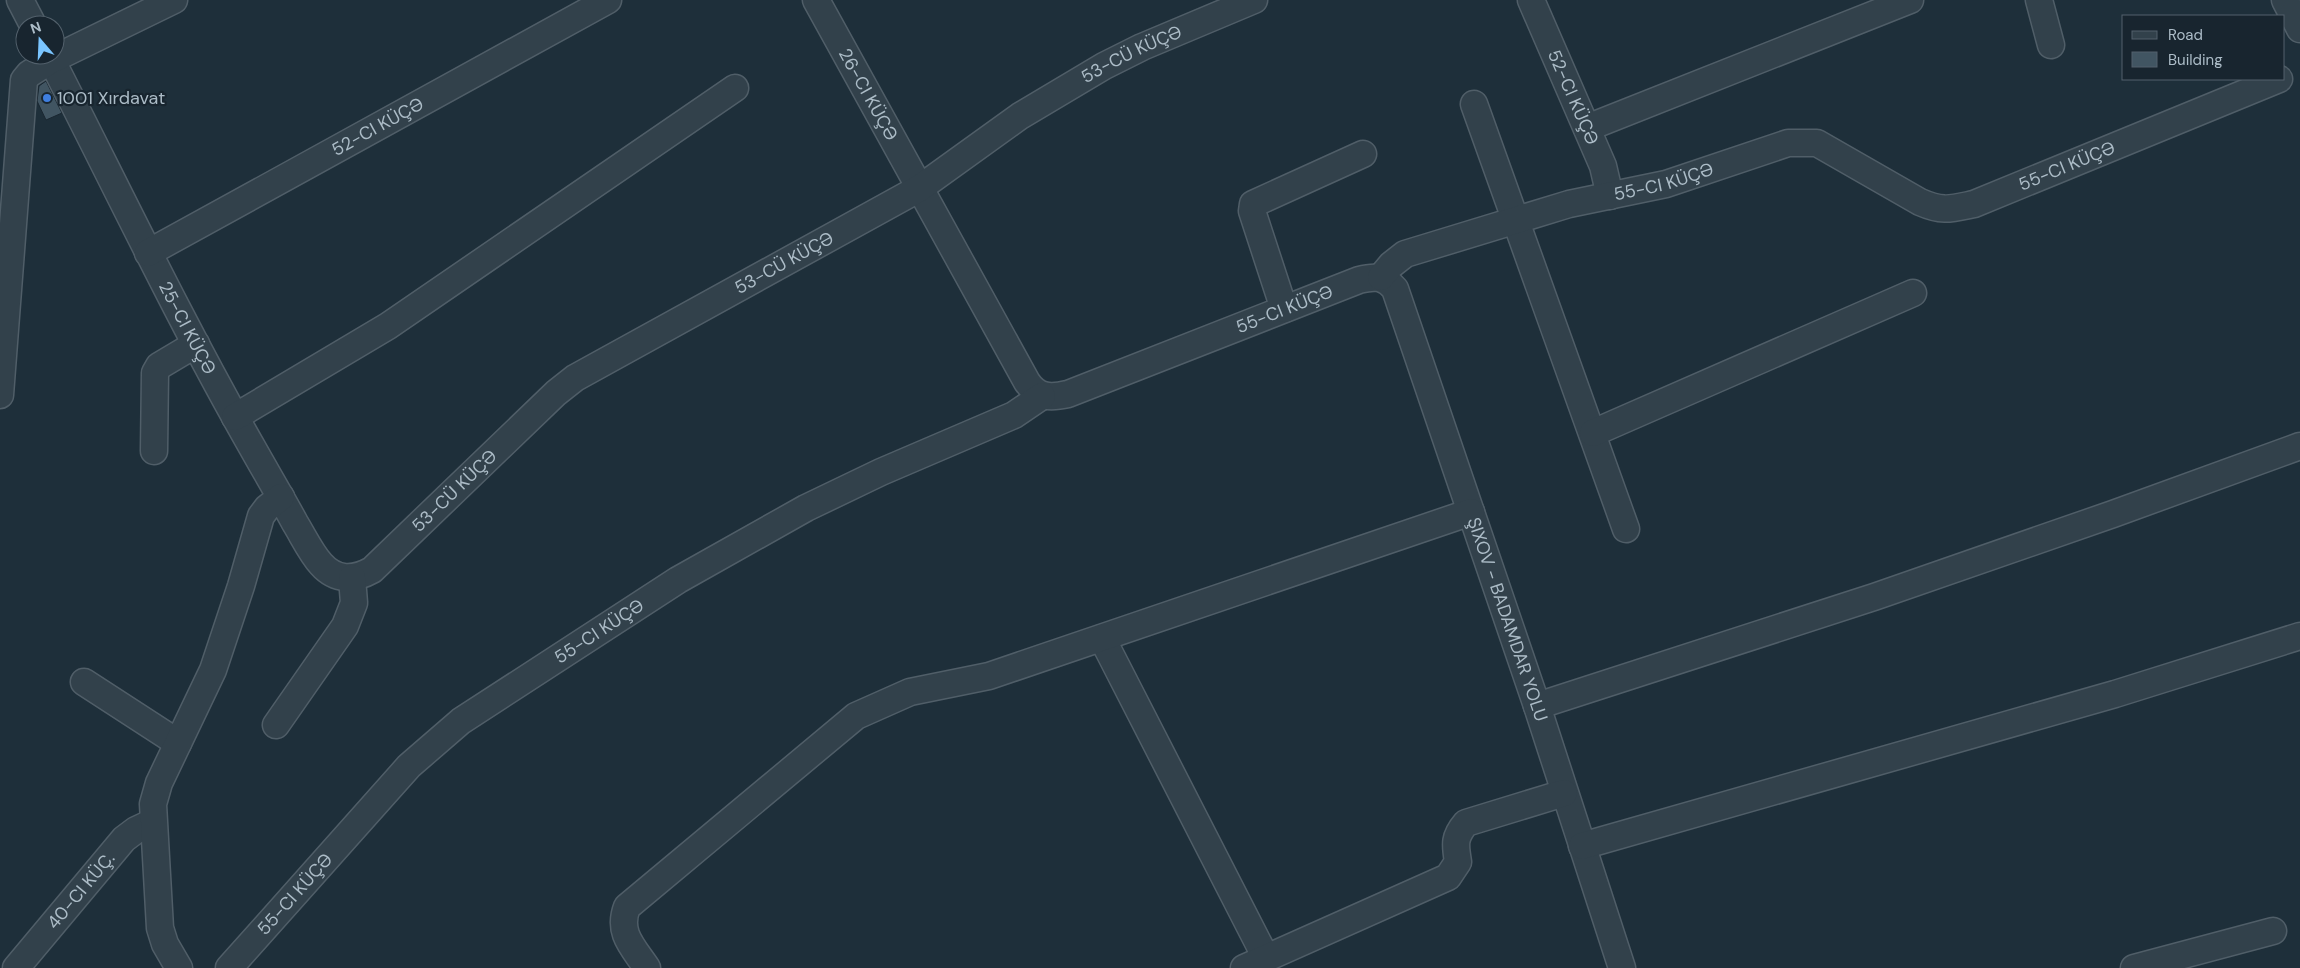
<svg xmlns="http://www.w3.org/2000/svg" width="2300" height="968" viewBox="0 0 2300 968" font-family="'DM Sans',sans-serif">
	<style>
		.building { fill: #415562; stroke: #1a2731 }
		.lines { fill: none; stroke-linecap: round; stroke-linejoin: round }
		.minor-casing { stroke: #505e68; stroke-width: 29 }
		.minor { stroke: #32414b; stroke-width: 26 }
		.shop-dot { fill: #3f7fe0; stroke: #18252f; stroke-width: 2 }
		.labels { text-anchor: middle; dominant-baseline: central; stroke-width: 4.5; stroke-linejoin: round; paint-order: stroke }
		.street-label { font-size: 18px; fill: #acbcc7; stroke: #18252f }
		.poi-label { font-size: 18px; fill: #acbcc7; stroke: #18252f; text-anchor: start }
	</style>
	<rect width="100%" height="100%" fill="#1e2f3a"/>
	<path class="building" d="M46,81L62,113L46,120L37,101L39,86Z"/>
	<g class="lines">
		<g class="minor-casing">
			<g id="minor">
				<path d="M20,0L33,25"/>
				<path id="s1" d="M816,0L1027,382C1038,398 1050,398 1068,394L1359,280C1375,276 1384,276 1395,289L1537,706L1622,968"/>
				<path id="s2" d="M1531,0L1603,166L1610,196"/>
				<path d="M2039,0L2051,45"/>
				<path d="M2285,0L2300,29"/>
				<path id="s3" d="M49,55C116,186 179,319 252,447C266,472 281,497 295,523C303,536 311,553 321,564C336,581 354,580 372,570L556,393L575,378L920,188L1020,116L1104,66L1142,47L1254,0"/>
				<path d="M1474,104L1626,529"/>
				<path d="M1587,128L1910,0"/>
				<path id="s4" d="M148,253L608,0"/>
				<path id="s5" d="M1381,277L1391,265L1405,254L1569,204L1666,184L1788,143H1817L1920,202C1943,212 1950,209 1974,204L2279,79"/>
				<path d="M1284,309L1252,211L1253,204L1363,154"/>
				<path d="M0,395L24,80L29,74L51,60L174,0"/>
				<path d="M235,417L388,326L735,88"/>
				<path d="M1593,433L1913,293"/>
				<path d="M154,451L155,373L159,366L196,344"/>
				<path d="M1102,638L1266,958"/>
				<path d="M84,682L178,743"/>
				<path d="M1537,706L1874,597L2113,514L2300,446"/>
				<path d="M276,725L345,626L354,603L352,578"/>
				<path d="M1582,846L2115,694L2300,636"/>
				<path id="s6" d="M16,968L124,839L136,830L153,822"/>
				<path d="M179,968L165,944L160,928L153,804L159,783L213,670L241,586L261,516L267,508L281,497"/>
				<path id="s7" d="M229,968L409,766L461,721L678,580L806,508L881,472L1014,415L1042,396"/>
				<path d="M647,968C633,947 617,933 627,907L856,716L910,692L989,676L1471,512"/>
				<path d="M1244,968L1448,877L1458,862C1455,844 1454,837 1466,823L1564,793"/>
				<path d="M2134,968L2273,931"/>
			</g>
		</g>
		<use href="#minor" class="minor"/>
	</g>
	<circle class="shop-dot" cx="47" cy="98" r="5"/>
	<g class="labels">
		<g class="street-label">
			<text stroke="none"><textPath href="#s3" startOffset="1558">53-CÜ KÜÇƏ</textPath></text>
			<text stroke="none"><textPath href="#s1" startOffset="108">26-CI KÜÇƏ</textPath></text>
			<text stroke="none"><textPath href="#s2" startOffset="106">52-CI KÜÇƏ</textPath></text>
			<text stroke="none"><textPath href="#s4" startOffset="262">52-CI KÜÇƏ</textPath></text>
			<text stroke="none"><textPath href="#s5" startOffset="736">55-CI KÜÇƏ</textPath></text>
			<text stroke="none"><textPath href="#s5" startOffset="302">55-CI KÜÇƏ</textPath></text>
			<text stroke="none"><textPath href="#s3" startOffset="1152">53-CÜ KÜÇƏ</textPath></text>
			<text stroke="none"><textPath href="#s1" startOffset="715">55-CI KÜÇƏ</textPath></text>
			<text stroke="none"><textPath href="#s3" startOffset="306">25-CI KÜÇƏ</textPath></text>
			<text stroke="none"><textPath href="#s3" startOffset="748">53-CÜ KÜÇƏ</textPath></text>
			<text stroke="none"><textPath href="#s1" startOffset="1184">ŞIXOV - BADAMDAR YOLU</textPath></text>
			<text stroke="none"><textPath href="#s7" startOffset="504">55-CI KÜÇƏ</textPath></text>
			<text stroke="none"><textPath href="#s6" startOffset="101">40-CI KÜÇ.</textPath></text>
			<text stroke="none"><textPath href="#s7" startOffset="99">55-CI KÜÇƏ</textPath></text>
		</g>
		<g class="poi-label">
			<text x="57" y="98">1001 Xırdavat</text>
		</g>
	</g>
	<rect x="2122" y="15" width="162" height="65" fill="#18252f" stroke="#53616c"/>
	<rect x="2132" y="31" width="25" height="8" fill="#32414b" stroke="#53616c"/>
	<text x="2168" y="40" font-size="15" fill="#acbcc7">Road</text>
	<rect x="2132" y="52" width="25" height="15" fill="#415562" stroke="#53616c"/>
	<text x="2168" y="65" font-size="15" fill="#acbcc7">Building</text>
	<g transform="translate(40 40) rotate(341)"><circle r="24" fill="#18252f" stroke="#53616c"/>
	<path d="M0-4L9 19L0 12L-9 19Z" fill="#7ac5ff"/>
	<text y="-8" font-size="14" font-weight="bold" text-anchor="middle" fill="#acbcc7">N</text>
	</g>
</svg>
